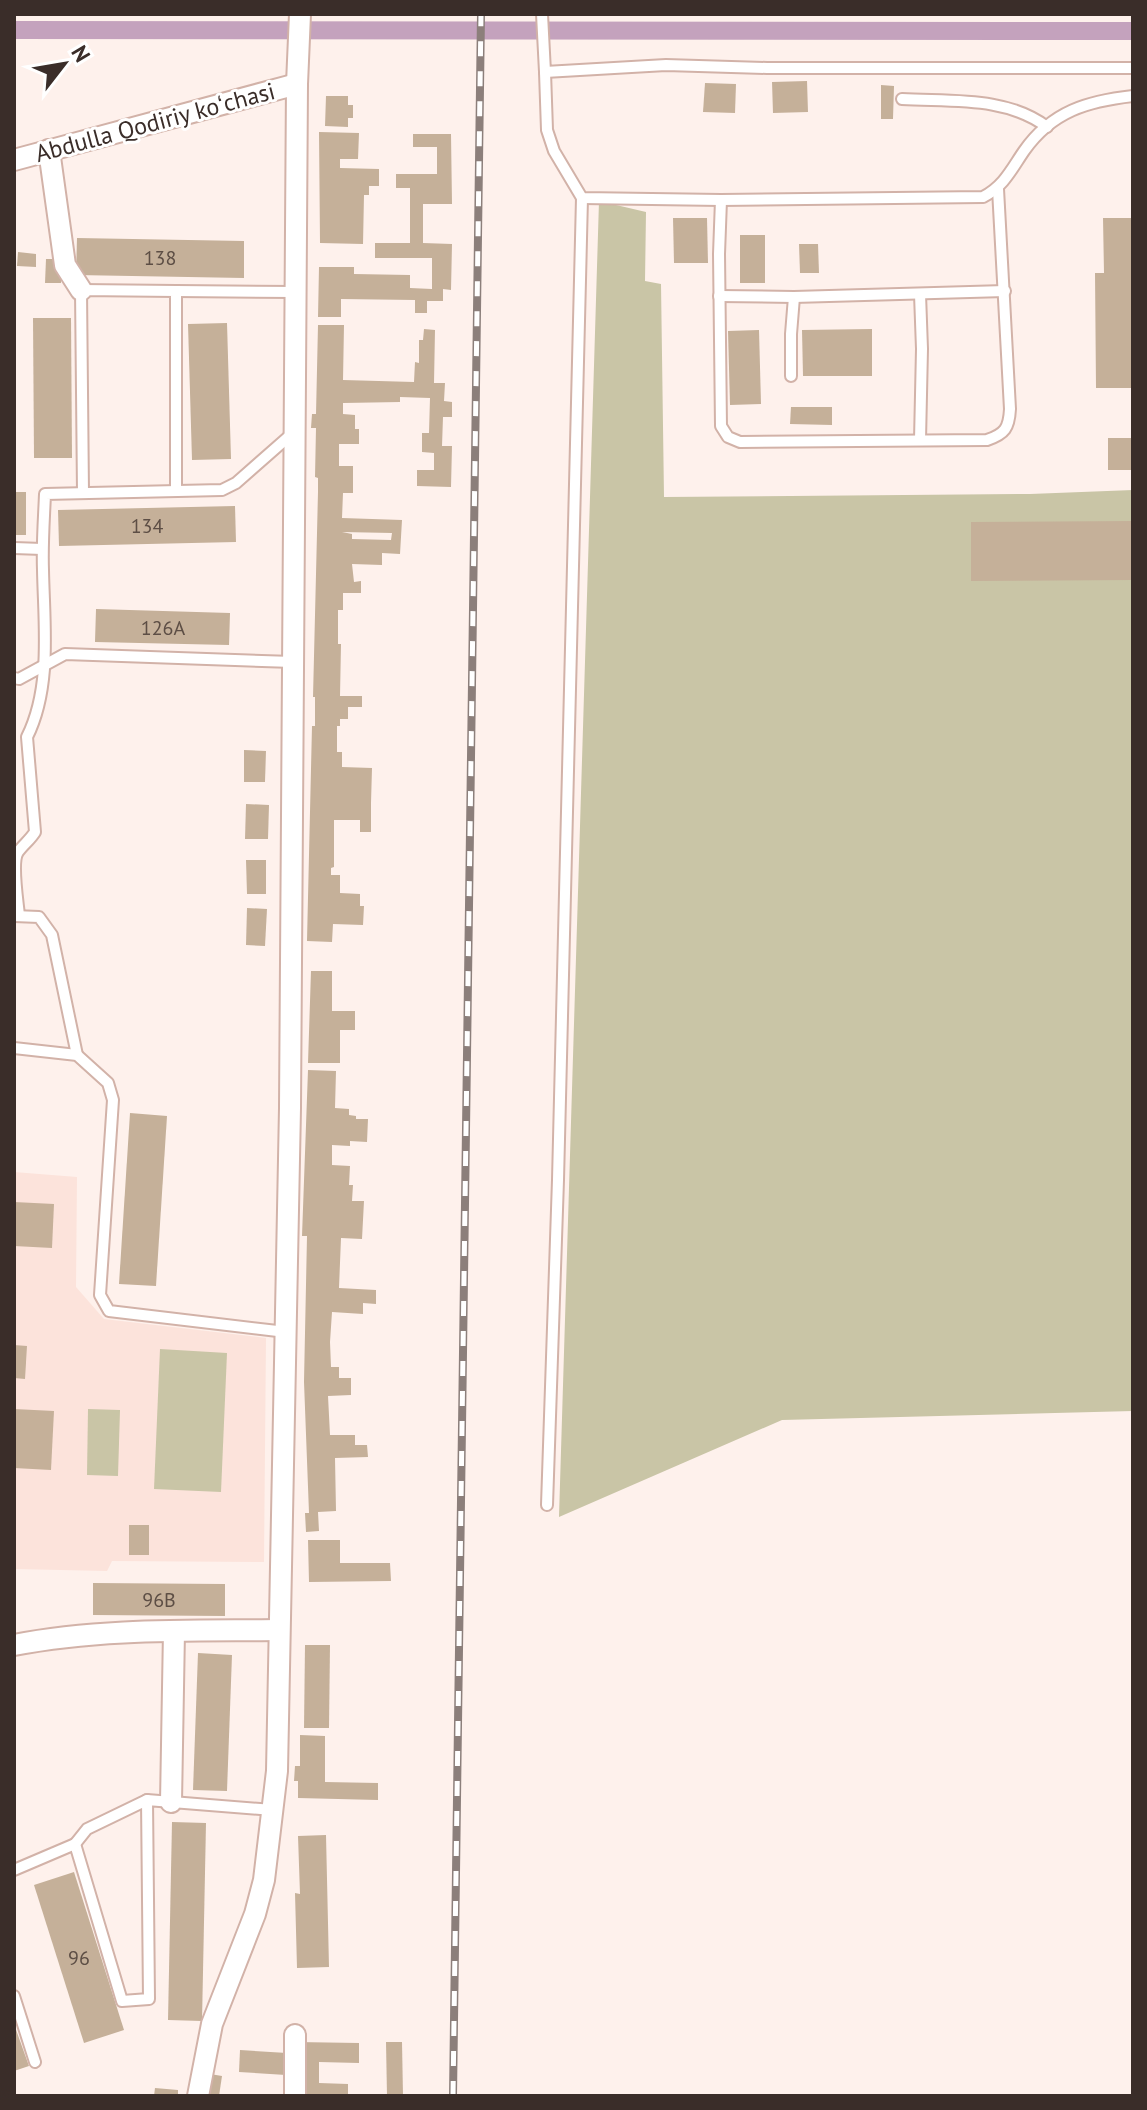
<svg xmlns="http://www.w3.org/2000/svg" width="1147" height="2110" viewBox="0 0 1147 2110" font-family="'PT Sans',sans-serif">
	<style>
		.built { fill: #fce3db }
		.green { fill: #c9c5a6 }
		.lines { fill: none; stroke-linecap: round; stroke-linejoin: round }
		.canal { stroke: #c4a2bd; stroke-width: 18 }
		.building { fill: #c5b099; fill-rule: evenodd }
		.service-casing { stroke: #d2b2a8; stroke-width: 14 }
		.minor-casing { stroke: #d2b2a8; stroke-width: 24 }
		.service { stroke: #fff; stroke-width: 10 }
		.minor { stroke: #fff; stroke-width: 20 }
		.rail-casing { stroke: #8c7f7b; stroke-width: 8 }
		.rail { stroke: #fff; stroke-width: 5; stroke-dasharray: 15; stroke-linecap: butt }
		.labels { text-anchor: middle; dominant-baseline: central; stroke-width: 6; stroke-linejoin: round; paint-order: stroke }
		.number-label { font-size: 20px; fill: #5d4e45 }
		.street-label { font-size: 24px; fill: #3a2d29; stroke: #fff }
	</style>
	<rect width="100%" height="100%" fill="#fef1ec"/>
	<path class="built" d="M14,1172L77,1177L76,1287L104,1319L266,1338L264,1562L112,1561L107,1571L14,1569Z"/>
	<g class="green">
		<path d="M599,201L646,212L645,281L661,284L664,497L1030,494L1133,490V1411L782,1420L559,1517Z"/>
		<path d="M160,1349L227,1353L221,1492L154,1489Z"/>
		<path d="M88,1409L120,1410L118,1476L87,1475Z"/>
	</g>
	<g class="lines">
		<path class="canal" d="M14,30L1133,31"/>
	</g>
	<g class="building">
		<path d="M807,81L808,112L773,113L772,82Z"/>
		<path d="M705,83L736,84L735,113L703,112Z"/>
		<path d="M881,85L894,86L893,119H881Z"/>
		<path d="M326,96H348V105H353V118H348V127L325,126Z"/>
		<path d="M319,132L359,133L358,159H340V168L379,169V186H369V195H364L363,244L320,243Z"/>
		<path d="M413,134H451L452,204H423V243L452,244L451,290L443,289V301H427V313H415V300L341,299V317H318L319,267H354V274L410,275V288L432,289V258H375V243H410V188H396V174H437V147H413Z"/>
		<path d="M673,218H707L708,263H674Z"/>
		<path d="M1103,218H1133V388H1096L1095,273H1104Z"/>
		<rect x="740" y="235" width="25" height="48"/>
		<path d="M77,238L244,241V278L76,275Z"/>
		<path d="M799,244H818L819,273H800Z"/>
		<path d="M18,252L36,254V267L17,266Z"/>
		<path d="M46,259H61V283H45Z"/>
		<path d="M33,318H71L72,458H34Z"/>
		<path d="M227,323L231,459L192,460L188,324Z"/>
		<path d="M318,325H344L343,380L414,382L415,362L419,363V340H423L424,329L435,330L434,383H445L444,401L452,402V417H443L442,446H452L451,487L417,486V470H434V453L422,452V433H429L430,398L400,397V402L343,403V414L355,415V429H359V444H339V466H353V493H343L342,518L402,520L400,554L382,553V565L352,564L354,582L361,581V593H343V610H338V644H341L340,696H362V707H348V719H340V726H337V752H342V767L372,768L371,803V832H360V820H334V867L331,868V875H340V893L360,894V906H364L363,925L333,924L332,942L307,941L312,726H315V697H313L318,492V478L315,477L316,428H311L312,414H316ZM342,532L392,533L391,540L352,539V534Z"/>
		<path d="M872,329V376H803L802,330Z"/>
		<path d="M759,330L761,404L730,405L728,331Z"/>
		<path d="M791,407H832V425L790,424Z"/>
		<rect x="1108" y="438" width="25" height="32"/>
		<rect x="14" y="492" width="12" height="43"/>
		<path d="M235,506L236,542L59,546L58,510Z"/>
		<path d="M1133,521V580L971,581V522Z"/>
		<path d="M96,609L230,613L229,645L95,642Z"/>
		<path d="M244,750L266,751L265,782H244Z"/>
		<path d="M246,804L269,805L268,839H245Z"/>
		<path d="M246,860H266V894H247Z"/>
		<path d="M247,908L267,909L265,946L246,945Z"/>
		<path d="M311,971H332V1011H355V1030H340V1063H308Z"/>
		<path d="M308,1070L336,1071L335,1108L349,1109V1115L356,1116V1119H368L367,1142L350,1141V1146L332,1145V1165L350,1166L349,1185H353L352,1201H364L362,1239L341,1238L339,1288L376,1290V1304L363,1303V1314L332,1312L330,1342L331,1367H339V1378H351V1395L328,1396L330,1435H355V1445H367L368,1457L335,1458L336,1511L318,1512L319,1531L306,1532L305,1513H309L304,1382L307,1236H302Z"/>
		<path d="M130,1113L167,1116L156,1286L119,1284Z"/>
		<path d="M14,1202L54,1204L52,1248L14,1246Z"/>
		<path d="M14,1345L27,1346L25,1379L14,1378Z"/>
		<path d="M14,1409L54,1411L51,1470L14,1468Z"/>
		<rect x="129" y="1525" width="20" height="30"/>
		<path d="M308,1540H340V1563H390L391,1581L309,1582Z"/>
		<path d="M93,1583L225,1584V1616L93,1615Z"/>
		<path d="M305,1645H330L329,1728H304Z"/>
		<path d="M198,1653L232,1655L227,1791L193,1790Z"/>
		<path d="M300,1735L325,1736V1782L378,1783V1800L298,1798V1781H294L295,1766H300Z"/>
		<path d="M172,1822L206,1823L202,2021L168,2020Z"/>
		<path d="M326,1835L329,1967L297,1968L295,1893L300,1894L298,1836Z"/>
		<path d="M74,1872L124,2030L84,2043L34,1885Z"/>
		<path d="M14,2024L29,2066L14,2071Z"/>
		<path d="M296,2042L359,2043V2063L319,2062V2083L348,2084V2096H296Z"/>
		<path d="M386,2042H402L403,2096H387Z"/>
		<path d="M240,2050L287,2053L286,2075L239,2072Z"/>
		<path d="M210,2074L222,2076L219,2096H207Z"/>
		<path d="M155,2088L178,2090V2096H154Z"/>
	</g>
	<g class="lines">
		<g class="service-casing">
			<g id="service">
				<path d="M542,14L545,72L666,65L767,68H1133"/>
				<path d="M545,72L547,130L554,151L582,198L721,200L983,197C1004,186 1011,170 1024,151C1052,111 1088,101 1133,96"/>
				<path d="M902,99C951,102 1006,96 1047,127"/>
				<path d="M721,200L719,254L721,426L728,437L740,442L987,440C1005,434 1009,428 1010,409L998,189"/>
				<path d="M176,291L296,292"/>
				<path d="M920,294L922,349L920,440"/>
				<path d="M719,296L794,297L1005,291"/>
				<path d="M791,376V334L794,297"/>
				<path d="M83,493L81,290L176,291V491"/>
				<path d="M14,548L42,549"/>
				<path d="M14,678L19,679L65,654L293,662"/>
				<path d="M14,916L39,917L52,935L77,1055"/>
				<path d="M19,916C18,903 11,862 18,852C23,845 30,840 35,832L27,737C52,687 44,624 43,570C42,544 44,519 45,494L222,490L236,483L294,432"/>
				<path d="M14,1048L77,1055L108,1083L113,1100L100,1295L109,1311L286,1332"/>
				<path d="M547,1505L558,1180L582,198"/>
				<path d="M75,1844L87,1829L147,1800"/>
				<path d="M14,1870L75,1844L122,2001L149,1999L147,1800L273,1810"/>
				<path d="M14,1996L35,2062"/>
			</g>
		</g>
		<g class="minor-casing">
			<g id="minor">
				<path d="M49,150L65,265L81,290"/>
				<path d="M14,160L297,84"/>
				<path d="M14,1645C100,1628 192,1631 279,1630"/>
				<path d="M171,1802L174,1631"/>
				<path d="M295,2035V2096"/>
				<path d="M198,2096L212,2024L255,1914L264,1880L277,1771L290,1108L297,84L300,14"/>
			</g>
		</g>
		<use href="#service" class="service"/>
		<use href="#minor" class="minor"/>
		<g class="rail-casing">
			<path id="rail" d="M453,2096L481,14"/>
		</g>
		<use href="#rail" class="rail"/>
	</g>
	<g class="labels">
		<g class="number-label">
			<text x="160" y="258">138</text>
			<text x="147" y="526">134</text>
			<text x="163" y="628">126А</text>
			<text x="159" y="1600">96В</text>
			<text x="79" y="1958">96</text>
		</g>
		<g class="street-label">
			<text transform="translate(155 122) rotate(-15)">Abdulla Qodiriy koʻchasi</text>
		</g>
	</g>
	<rect width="1147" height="2110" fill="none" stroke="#3a2d29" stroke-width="32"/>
	<g transform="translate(64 64) rotate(59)" stroke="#ffffff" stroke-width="6" paint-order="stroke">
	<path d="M0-6L14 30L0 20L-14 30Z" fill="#3a2d29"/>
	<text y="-12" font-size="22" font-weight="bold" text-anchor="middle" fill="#3a2d29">N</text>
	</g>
</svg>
